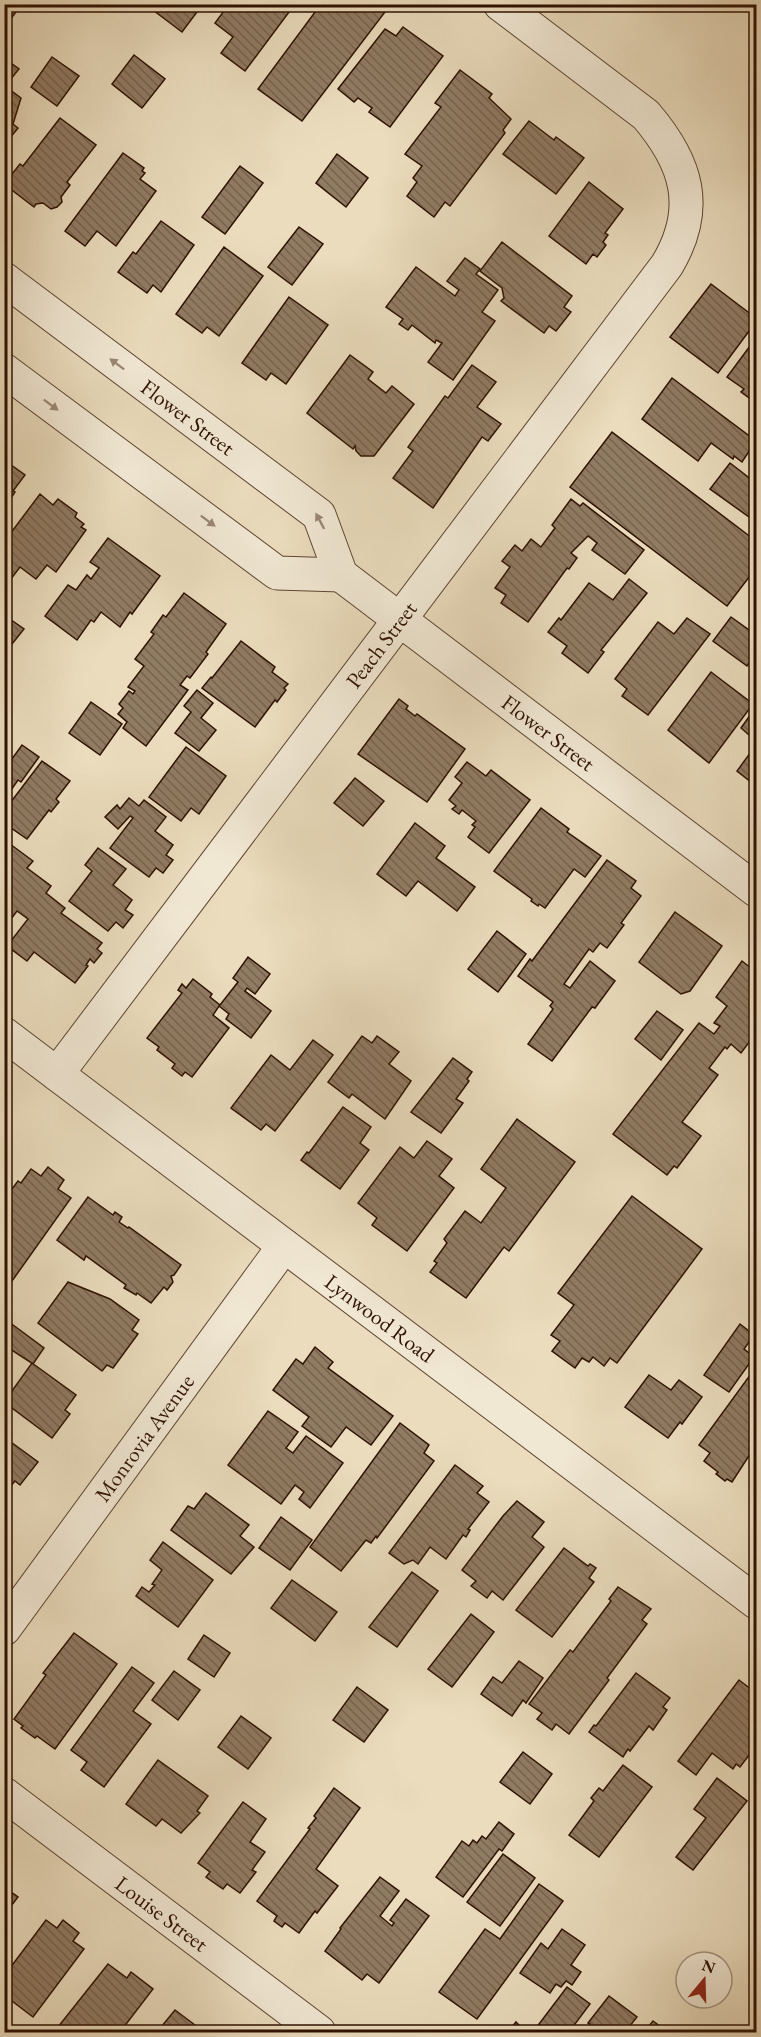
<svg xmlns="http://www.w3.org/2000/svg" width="761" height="2037" viewBox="0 0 761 2037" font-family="'EB Garamond',serif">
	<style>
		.building { fill: url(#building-back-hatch); stroke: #2f1102; stroke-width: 1.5 }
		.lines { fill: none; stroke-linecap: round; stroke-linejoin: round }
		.minor-casing { stroke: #5e4431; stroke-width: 35 }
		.minor { stroke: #f1e8d4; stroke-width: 33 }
		.oneway { fill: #9a8776 }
		.labels { text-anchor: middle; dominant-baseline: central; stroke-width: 4.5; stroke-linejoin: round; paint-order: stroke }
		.street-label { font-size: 22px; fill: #2f1102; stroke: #f1e8d4 }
	</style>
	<defs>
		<pattern id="building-back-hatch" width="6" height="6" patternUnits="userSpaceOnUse" patternTransform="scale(1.5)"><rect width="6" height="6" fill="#907b63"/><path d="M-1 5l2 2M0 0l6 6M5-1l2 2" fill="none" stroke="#76634f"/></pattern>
	</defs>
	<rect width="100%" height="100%" fill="#eadcbd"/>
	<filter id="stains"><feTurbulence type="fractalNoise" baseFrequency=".00333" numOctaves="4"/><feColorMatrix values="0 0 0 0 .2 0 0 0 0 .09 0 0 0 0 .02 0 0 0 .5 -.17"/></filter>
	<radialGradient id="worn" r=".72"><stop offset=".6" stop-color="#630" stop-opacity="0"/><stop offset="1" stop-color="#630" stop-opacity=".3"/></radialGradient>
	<g class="building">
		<path d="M4,4H22L4,28Z"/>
		<path d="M145,4H203L182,32Z"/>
		<path d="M229,4H295L245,71L221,53L233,37L215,23Z"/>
		<path d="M321,4H374L385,12L302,121L258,89Z"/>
		<path d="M403,27L443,56L390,127L369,112L372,108L358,98L354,102L338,89L385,29L396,36Z"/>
		<path d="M134,55L165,79L142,108L112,84Z"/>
		<path d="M52,57L79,76L57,106L31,87Z"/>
		<path d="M4,58L19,69L5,86L21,98L13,124L18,128L4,145Z"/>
		<path d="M460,70L492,94L489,98L511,119L503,130L505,133L450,206L445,202L434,217L407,196L417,182L413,178L422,166L405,154L441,107L435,103Z"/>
		<path d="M60,118L96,145L67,182L70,185L61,197L62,202L57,207L51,209L43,203L36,204L34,207L4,184L20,164L23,166Z"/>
		<path d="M529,121L554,140L556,137L584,158L556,194L503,154Z"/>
		<path d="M123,153L144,168L142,171L145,173L140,179L156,191L116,246L97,231L85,246L65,231Z"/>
		<path d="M337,154L368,178L346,207L316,183Z"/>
		<path d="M240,166L263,183L225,234L202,217Z"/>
		<path d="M589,182L623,209L605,233L608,235L603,242L606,245L597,257L593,254L586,264L549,236Z"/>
		<path d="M161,221L194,245L161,292L153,285L147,293L118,272L133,252L136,254Z"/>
		<path d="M299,227L323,244L292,285L268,267Z"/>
		<path d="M502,242L572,296L564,307L571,312L556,331L549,326L544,333L501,301L504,298L502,288L480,271Z"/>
		<path d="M224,247L263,276L219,336L207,327L202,333L176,314Z"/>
		<path d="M465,258L480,269L476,274L498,290L482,312L495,321L453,380L428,362L442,343L436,340L435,343L412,325L408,330L399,324L403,319L386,307L416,267L455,296L459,290L447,281Z"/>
		<path d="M711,284L756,318V325L754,328L752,327L718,373L670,337Z"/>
		<path d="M289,297L328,325L286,384L271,373L266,380L242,363Z"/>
		<path d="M753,342L756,345V403L741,392L744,389L727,377Z"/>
		<path d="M350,355L373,372L368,379L386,393L392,386L414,404L374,456H361L356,451L355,446L353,449L307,413Z"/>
		<path d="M472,365L496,382L477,407L501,424L488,441L482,437L433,508L393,478L413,451L408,447L445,396L448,398Z"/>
		<path d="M672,378L756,441L742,462L734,456L733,459L711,443L698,461L642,419Z"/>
		<path d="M612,432L756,541V568L727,606L570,487Z"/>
		<path d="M4,458L8,460L7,462L25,475L13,491L15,492L11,498L9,496L4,501Z"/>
		<path d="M730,463L756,483V522L710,489Z"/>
		<path d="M40,494L53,505L58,499L77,513L75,517L84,524L81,527L86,530L56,572L47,565L36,579L20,567L4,588V542Z"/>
		<path d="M571,499L580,506L583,503L644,550L625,574L592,550L597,543L588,536L571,553L577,558L569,569L567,568L528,622L501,603L506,595L495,588L510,567L502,561L515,545L522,551L531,539L541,547L555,528L552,525Z"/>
		<path d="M108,538L160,576L132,614L130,612L120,627L101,612L94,622L91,620L77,640L45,616L68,585L76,590L87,575L91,579L99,568L90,562Z"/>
		<path d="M629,579L647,593L601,650L604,652L588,673L562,653L567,646L548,632L559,618L561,620L589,583L613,600Z"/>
		<path d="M184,593L226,624L206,652L208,654L190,678L187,676L180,685L188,690L146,746L123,728L127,722L118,714L123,708L119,704L129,691L133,694L135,691L128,687L144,666L135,659L154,634L151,632L163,615L166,617Z"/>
		<path d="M4,615L24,629L4,654Z"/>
		<path d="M731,617L756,635V653L747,666L713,641Z"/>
		<path d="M687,618L710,634L648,715L622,696L627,689L615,679L658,622L674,634Z"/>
		<path d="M241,641L275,667L272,672L288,684L284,688L286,690L277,702L275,700L255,727L202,688L211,677L212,678Z"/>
		<path d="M711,672L753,704L709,763L668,730Z"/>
		<path d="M197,690L213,703L201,718L216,730L199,751L175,733L191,712L184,706Z"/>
		<path d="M399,699L408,706L406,709L415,716L417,714L465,749L427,802L358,754Z"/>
		<path d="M91,702L122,724L100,755L69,733Z"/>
		<path d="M756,707V741L741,728Z"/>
		<path d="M22,745L39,757L21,782L18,780L4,800V770Z"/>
		<path d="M756,745V786L737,771Z"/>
		<path d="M186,747L226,776L199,814L191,808L181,821L149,797Z"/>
		<path d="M42,761L70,781L56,799L59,802L51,812L49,810L27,839L4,823V811Z"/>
		<path d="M467,762L486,776L491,770L530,800L489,853L468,837L475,827L472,825L476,821L462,810L459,814L452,809L456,806L449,800L462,783L455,777Z"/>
		<path d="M355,778L384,801L363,826L334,803Z"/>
		<path d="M129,798L139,806L144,800L166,817L155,831L173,845L166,855L173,860L163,873L156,868L149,877L110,848L133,818L130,816L118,829L105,817L117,805L120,809Z"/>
		<path d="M541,808L569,829L567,832L601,856L585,877L574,869L545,908L539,904L538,906L531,901L532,899L494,871Z"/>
		<path d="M415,823L445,846L436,858L475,887L457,911L418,881L406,896L377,874Z"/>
		<path d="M10,844L33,861L27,868L51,886L46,893L65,908L61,913L102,943L97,949L102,953L94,963L90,959L86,965L88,966L75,983L34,952L27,961L7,946L28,919L17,911L8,923L4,920V852Z"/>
		<path d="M98,848L126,869L113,885L132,900L125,910L133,915L123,928L116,922L108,931L69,901L92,871L85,865Z"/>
		<path d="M607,860L636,881L631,888L641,896L621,923L624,925L607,948L600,943L593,952L589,949L564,984L570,988L590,961L615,981L595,1008L592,1007L552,1061L528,1044L553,1009L550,1006L553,1002L518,976L530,959L532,961Z"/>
		<path d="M675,912L722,946L690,991L681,994L639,962Z"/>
		<path d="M497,931L526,954L498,992L468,969Z"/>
		<path d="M248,957L270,974L255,994L247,988L245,991L271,1011L251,1038L226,1019L229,1014L219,1006L213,1015L229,1028L192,1077L185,1072L182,1076L172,1068L175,1064L157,1050L159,1047L147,1038L182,993L178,990L182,984L186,988L193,979L212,994L210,997L220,1005L238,982L233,978Z"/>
		<path d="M742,961L756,972V1033L741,1053L731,1044L727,1049L725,1047L709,1068L718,1075L682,1122L701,1136L677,1168L674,1166L667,1175L613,1134L699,1023L714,1034L720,1026L714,1023L727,1006L716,997Z"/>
		<path d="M657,1011L683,1030L661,1060L635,1039Z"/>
		<path d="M362,1036L372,1043L377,1036L399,1052L389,1064L411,1081L385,1119L352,1094L349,1098L328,1082Z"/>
		<path d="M313,1040L333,1055L275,1131L266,1124L261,1130L231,1108L271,1055L290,1070Z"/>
		<path d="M453,1058L472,1072L467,1079L469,1081L456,1099L463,1103L441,1133L411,1112Z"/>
		<path d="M343,1107L371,1127L360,1143L369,1150L340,1189L301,1160L307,1152L309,1153Z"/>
		<path d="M517,1119L575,1162L509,1251L504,1247L466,1298L430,1272L437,1263L434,1261L447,1243L444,1239L465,1211L481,1223L506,1188L481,1169Z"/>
		<path d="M427,1141L452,1159L439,1176L454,1188L407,1251L372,1225L377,1218L358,1203L400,1147L414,1158Z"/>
		<path d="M48,1167L64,1180L58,1189L71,1198L12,1281L4,1276V1204L8,1199L6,1197L18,1181L21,1183L31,1169L41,1176Z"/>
		<path d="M632,1196L702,1249L617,1363L610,1358L604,1366L593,1357L589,1362L582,1358L575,1368L552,1351L560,1341L551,1335L574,1305L558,1293Z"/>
		<path d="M88,1197L113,1215L115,1212L122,1217L119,1222L128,1228L129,1227L181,1265L174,1275L171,1276L173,1282L167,1290L164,1287L151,1303L137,1293L136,1295L124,1288L126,1285L86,1256L84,1260L57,1240Z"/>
		<path d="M68,1282L110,1299L139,1320L132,1330L138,1334L113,1368L107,1365L102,1371L38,1323Z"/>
		<path d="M5,1319L44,1348L33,1364L4,1345Z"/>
		<path d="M740,1324L754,1335L744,1349L754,1357L729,1392L704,1375Z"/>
		<path d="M315,1347L333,1362L328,1368L393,1416L371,1445L346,1427L331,1447L302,1426L309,1417L273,1390L296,1359L303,1364Z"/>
		<path d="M32,1363L76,1395L65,1410L70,1414L52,1438L4,1402Z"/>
		<path d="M756,1367V1445L732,1482L727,1479L725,1481L716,1474L718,1472L704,1461L710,1453L699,1445Z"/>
		<path d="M649,1375L671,1390L679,1380L702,1397L682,1424L680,1422L668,1438L625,1407Z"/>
		<path d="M268,1411L298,1432L286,1448L293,1453L306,1436L343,1463L310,1508L299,1499L304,1492L295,1485L281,1504L228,1465Z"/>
		<path d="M400,1423L429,1445L424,1453L434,1461L377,1538L376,1536L371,1543L366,1540L341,1571L310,1547Z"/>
		<path d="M4,1437L38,1462L20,1485L15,1481L4,1494Z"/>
		<path d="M455,1465L483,1486L477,1493L489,1502L468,1529L470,1530L466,1537L463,1535L446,1559L430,1547L418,1564L413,1560L404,1564L389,1553Z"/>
		<path d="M206,1493L249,1525L240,1536L254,1547L231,1574L171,1530L188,1506L194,1509Z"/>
		<path d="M517,1501L544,1522L532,1537L544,1547L503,1600L492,1591L487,1598L471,1586L476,1581L462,1570L503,1516Z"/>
		<path d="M281,1517L312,1540L290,1570L259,1548Z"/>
		<path d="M163,1542L213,1580L178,1627L136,1596L142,1587L149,1592L155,1585L152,1584L162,1570L150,1560Z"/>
		<path d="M564,1548L588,1566L590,1564L596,1568L589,1578L594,1582L552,1637L516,1610Z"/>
		<path d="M412,1572L438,1591L397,1647L369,1627Z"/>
		<path d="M292,1580L337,1612L315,1641L271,1608Z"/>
		<path d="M618,1587L651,1609L642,1620L647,1624L607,1678L609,1680L569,1734L556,1724L552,1730L537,1719L542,1713L529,1704L570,1650L573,1652L611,1601L609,1599Z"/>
		<path d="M471,1614L494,1632L452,1687L428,1669Z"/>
		<path d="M74,1633L117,1664L55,1749L37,1736L35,1738L21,1728L23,1726L14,1719L46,1675L43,1673Z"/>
		<path d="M204,1635L230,1653L214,1677L188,1659Z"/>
		<path d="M519,1661L543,1678L526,1703L523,1700L512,1716L481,1694L493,1677L502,1683Z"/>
		<path d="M132,1667L154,1683L133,1711L151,1724L104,1787L81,1770L87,1762L71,1750Z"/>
		<path d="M174,1671L200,1690L178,1720L152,1700Z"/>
		<path d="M636,1673L670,1698L663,1707L667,1710L653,1730L649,1726L630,1751L628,1749L623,1757L589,1732L594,1725L596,1726Z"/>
		<path d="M739,1680L756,1693V1746L740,1767L736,1764L733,1769L712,1753L696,1775L678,1761Z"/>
		<path d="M357,1687L388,1710L364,1742L333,1720Z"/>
		<path d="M241,1716L271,1738L248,1769L218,1747Z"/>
		<path d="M523,1752L552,1774L530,1804L500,1782Z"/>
		<path d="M158,1760L208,1796L197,1811L200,1813L181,1833L162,1819L156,1826L126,1804Z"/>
		<path d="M623,1765L652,1787L599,1857L569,1835L594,1801L591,1798L599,1788L603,1791Z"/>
		<path d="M717,1778L747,1801L693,1870L676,1857L706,1818L694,1809Z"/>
		<path d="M334,1788L360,1808L316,1869L338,1886L317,1913L315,1911L299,1933L285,1923L282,1927L274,1921L277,1916L257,1901L310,1829L308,1828L316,1818L314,1816Z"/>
		<path d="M243,1802L266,1819L250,1842L265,1852L252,1870L256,1872L240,1893L227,1884L223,1889L206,1877L210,1872L198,1863Z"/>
		<path d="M499,1822L514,1834L502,1851L499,1849L463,1897L436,1877L462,1841L469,1846L473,1840L477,1843L482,1836L486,1839Z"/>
		<path d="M503,1854L535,1878L500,1926L467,1902Z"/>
		<path d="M380,1877L399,1891L380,1916L392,1926L394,1923L390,1920L406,1899L429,1916L379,1983L367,1974L362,1980L325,1951L341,1929L340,1928Z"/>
		<path d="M539,1884L563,1901L477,2019L439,1992L485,1929L500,1939Z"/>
		<path d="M4,1887L18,1897L4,1915Z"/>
		<path d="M46,1920L57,1928L63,1920L79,1933L73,1941L84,1949L33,2017L4,1995V1976Z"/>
		<path d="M562,1929L585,1945L571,1965L581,1972L572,1985L566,1981L561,1987L556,1984L550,1993L520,1973L541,1943L548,1949Z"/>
		<path d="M108,1964L127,1978L131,1972L153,1989L120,2032H54Z"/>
		<path d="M567,1987L590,2004L569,2032H533Z"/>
		<path d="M609,1996L637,2017L629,2027L636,2032H584L590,2024L588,2023Z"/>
		<path d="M175,2010L203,2031L202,2032H157Z"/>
		<path d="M653,2021L668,2032H644Z"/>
		<path d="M516,2022L522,2028L519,2032H505L507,2030L509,2031Z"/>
	</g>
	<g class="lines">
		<g class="minor-casing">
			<g id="minor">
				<path id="s1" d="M4,279L319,515L341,575L756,890"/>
				<path d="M4,370L277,573L341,575"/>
				<path id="s2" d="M4,1034L756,1602"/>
				<path id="s3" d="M57,1074L667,265C701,208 687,163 646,115L500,4"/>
				<path id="s4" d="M4,1629L284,1246"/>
				<path id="s5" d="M4,1794L319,2032"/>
			</g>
		</g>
		<use href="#minor" class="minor"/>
	</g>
	<defs><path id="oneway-solid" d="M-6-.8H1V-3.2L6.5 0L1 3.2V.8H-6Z" transform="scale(1.5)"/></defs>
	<g class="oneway">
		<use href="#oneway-solid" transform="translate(117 364) rotate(-143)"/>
		<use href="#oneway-solid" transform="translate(51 405) rotate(37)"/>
		<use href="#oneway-solid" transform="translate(208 521) rotate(37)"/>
		<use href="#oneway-solid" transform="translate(320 521) rotate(-118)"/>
	</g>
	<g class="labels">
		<g class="street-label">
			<text stroke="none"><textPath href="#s1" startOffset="230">Flower Street</textPath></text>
			<text stroke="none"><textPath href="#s3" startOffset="538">Peach Street</textPath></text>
			<text stroke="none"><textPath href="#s1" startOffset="718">Flower Street</textPath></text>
			<text stroke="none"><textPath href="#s2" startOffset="471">Lynwood Road</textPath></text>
			<text stroke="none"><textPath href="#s4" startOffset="237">Monrovia Avenue</textPath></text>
			<text stroke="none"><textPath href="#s5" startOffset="198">Louise Street</textPath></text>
		</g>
	</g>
	<rect width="761" height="2037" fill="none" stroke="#eadcbd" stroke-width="24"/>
	<rect x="6" y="6" width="749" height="2025" fill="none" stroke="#2f1102" stroke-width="3"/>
	<rect x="12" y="12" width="737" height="2013" fill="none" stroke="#2f1102" stroke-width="1.5"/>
	<g transform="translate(704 1980) rotate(19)"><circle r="28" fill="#f1e8d4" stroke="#a39280" stroke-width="1.5"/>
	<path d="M0-4.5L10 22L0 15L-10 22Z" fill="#8f2418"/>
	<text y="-9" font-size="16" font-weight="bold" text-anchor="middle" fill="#2f1102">N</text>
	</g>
	<rect width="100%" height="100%" filter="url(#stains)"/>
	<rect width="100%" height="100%" fill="url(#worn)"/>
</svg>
